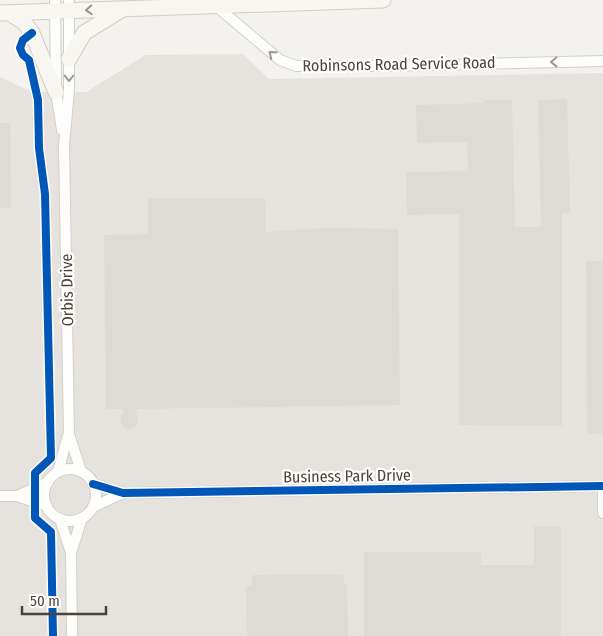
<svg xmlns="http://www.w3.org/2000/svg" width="603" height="636" viewBox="0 0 603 636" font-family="'Fira Sans Condensed',sans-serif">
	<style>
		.industrial { fill: #e6e2de }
		.parking { fill: #e6e3df }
		.building { fill: #dedbd6 }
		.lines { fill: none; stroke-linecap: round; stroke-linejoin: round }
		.street-casing { stroke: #d2d0cb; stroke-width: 12 }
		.secondary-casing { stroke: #d3cfc5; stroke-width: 17 }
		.street { stroke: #fdfdfc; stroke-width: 10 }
		.secondary { stroke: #f7f6f1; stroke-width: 15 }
		.cycleway-casing { stroke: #fff; stroke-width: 11 }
		.cycleway { stroke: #0057b8; stroke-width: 8 }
		.oneway { stroke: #98948c }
		.oneway2 { stroke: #9b9791 }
		.labels { text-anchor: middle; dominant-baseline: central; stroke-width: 4.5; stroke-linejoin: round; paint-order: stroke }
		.street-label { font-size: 16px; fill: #4b4439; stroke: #fff }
	</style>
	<rect width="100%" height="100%" fill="#f4f2ee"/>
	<path class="industrial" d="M243,54L269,79L603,73V636H0V77L32,92H86L146,55Z"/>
	<path class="parking" d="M398,82L400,207L392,208V212H380L379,220L275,221V192L216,193V185H198V194L98,195L97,177L102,174L93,173L92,96L109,95V87Z"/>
	<g class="building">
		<path d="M567,99L570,213H562V426L459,425V214L407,215L406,172L468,171L467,142L417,143L416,105L484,103V100H512L515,227H541L538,100Z"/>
		<path d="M0,123H10L11,208H0Z"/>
		<path d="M148,198H265L266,232L325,228L398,229L400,405L136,409L138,421L135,427L130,429L123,427L120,419L124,409H106L104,235L148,234Z"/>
		<path d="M586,261H603V434H587Z"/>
		<path d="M534,526H561V636H364V552H481V565H534Z"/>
		<path d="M314,574L344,575V585L347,584L348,636H247L246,586H252V575Z"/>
	</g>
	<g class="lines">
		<g class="street-casing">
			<g id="street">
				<path d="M55,0L56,92L62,130"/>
				<path d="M69,0V90L64,146L69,434L81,471"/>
				<path d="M216,6L280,60L296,66H385L603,61"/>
				<circle cx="70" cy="495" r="26"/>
				<path d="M58,472L68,435"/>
				<path d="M93,484L123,493L603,486"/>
				<path d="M603,486V513"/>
				<path d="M0,496H17L47,506"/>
				<path d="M17,496L48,482"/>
				<path d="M93,507L123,493"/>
				<path d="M60,519L71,553L72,636"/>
				<path d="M71,553L82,518"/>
			</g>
		</g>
		<g class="secondary-casing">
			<g id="secondary">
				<path d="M0,13L383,0"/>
				<path d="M9,13L24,22L32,33L56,92"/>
				<path d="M69,59L84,33L121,10"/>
			</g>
		</g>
		<use href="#street" class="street"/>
		<use href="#secondary" class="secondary"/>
		<g class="cycleway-casing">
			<g id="cycleway">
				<path d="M32,33L23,40L20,48L23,55L29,60L38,100L39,148L45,194L51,458L35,473V518L51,532L53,636"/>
				<path d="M93,484L123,493L603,486"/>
			</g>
		</g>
		<use href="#cycleway" class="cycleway"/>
	</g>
	<defs><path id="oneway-chevron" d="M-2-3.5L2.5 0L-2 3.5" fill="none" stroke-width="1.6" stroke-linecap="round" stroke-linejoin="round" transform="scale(1.25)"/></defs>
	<use class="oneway" href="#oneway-chevron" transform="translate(89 10) rotate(177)"/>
	<g class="oneway2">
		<use href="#oneway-chevron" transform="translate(272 54) rotate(-141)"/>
		<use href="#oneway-chevron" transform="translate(554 62) rotate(179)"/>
		<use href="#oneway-chevron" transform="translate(69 78) rotate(90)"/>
	</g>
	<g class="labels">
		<g class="street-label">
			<text transform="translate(399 64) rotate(-1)">Robinsons Road Service Road</text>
			<text transform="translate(67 290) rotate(-91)">Orbis Drive</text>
			<text transform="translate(347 476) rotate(-1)">Business Park Drive</text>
		</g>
	</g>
	<path d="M22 606v8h84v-8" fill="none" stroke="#4b4439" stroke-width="2.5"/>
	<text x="30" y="606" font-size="15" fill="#4b4439" stroke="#ffffff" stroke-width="4" paint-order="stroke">50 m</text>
</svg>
